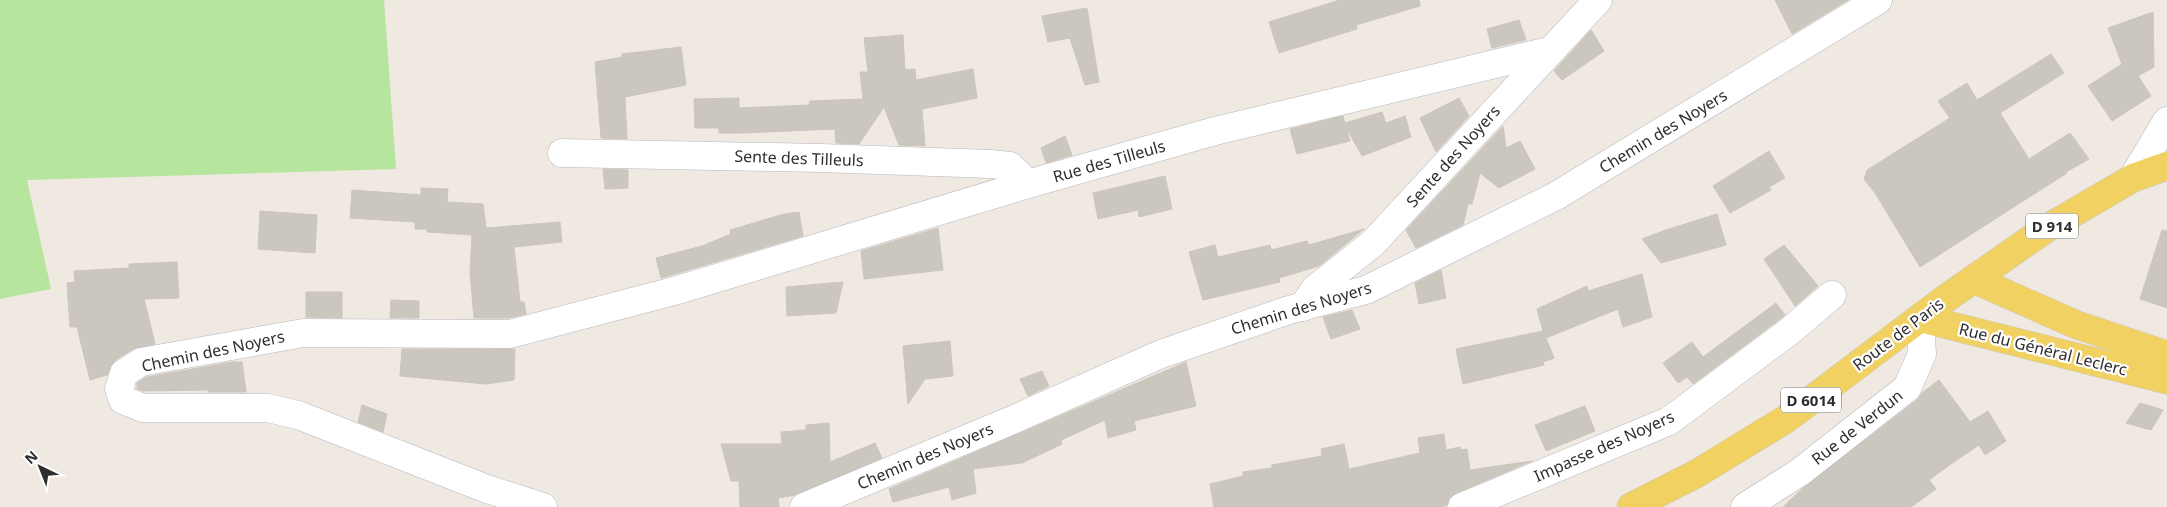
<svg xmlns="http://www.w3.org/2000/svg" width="2167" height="507" viewBox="0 0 2167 507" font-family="'Noto Sans',sans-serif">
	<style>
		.green { fill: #b6e59e }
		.building { fill: #cbc7bf; stroke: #cbc5ba }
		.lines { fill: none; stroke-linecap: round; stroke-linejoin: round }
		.street-casing { stroke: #b4b7c1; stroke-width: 29 }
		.primary-casing { stroke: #c9c9c9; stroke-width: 29 }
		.street { stroke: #fff; stroke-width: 28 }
		.primary { stroke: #f2d163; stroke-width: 28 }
		.labels { text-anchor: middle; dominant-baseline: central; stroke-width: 4.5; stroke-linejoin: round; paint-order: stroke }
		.shield { fill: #fff; stroke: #6d6d6d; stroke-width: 1 }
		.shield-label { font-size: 15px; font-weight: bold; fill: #2e2e2e }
		.street-label { font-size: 16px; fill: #2e2e2e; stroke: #fff }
	</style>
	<rect width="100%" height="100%" fill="#efe9e1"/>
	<path class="green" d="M0,0H384L396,169L27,180L51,289L0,299Z"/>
	<g class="building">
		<path d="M1340,0H1419L1420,6L1356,25L1357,29L1279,53L1269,22Z"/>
		<path d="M1775,0H1848L1792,34Z"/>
		<path d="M1087,8L1099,82L1085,85L1070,38L1048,42L1042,16Z"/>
		<path d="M2153,12L2154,67L2138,76L2151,96L2112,121L2088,86L2122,64L2108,28Z"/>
		<path d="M1519,20L1526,40L1492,48L1487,29Z"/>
		<path d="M1591,30L1604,51L1562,80L1554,71Z"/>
		<path d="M903,35L905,70L915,69L916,80L973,69L977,98L922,109L925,146L899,145L884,107L859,144L836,143L835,129L742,133H719V128H695L694,99L739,98V108L809,105L810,101L863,99L860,72H868L864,38Z"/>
		<path d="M681,47L686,85L625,97L627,139L601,138L595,62L622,57V54Z"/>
		<path d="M2051,54L2064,73L2000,113L2029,159L2070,133L2089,159L2066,172L2067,173L1920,267L1875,193L1864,179L1867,170L1950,118L1938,101L1967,83L1977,100Z"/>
		<path d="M1459,98L1469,116L1436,152L1420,118Z"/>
		<path d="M1382,112L1386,123L1405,116L1411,137L1362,156L1346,127L1350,141L1297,154L1290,129L1343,116L1345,123Z"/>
		<path d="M1503,126L1506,148L1520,141L1535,169L1499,188L1480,173L1472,204H1468L1463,225L1416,248L1406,230Z"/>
		<path d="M1065,136L1072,155L1046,163L1041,148Z"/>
		<path d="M1769,151L1785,178L1769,187L1771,190L1730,213L1713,186Z"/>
		<path d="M603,169L628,170V188L605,189Z"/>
		<path d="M1165,176L1172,209L1139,217L1138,210L1098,219L1093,193Z"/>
		<path d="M421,188L448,189L447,202L483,204L486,228L560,222L562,242L514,247L520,302H524L526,314L508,318H474L470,272L472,235L427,232V229H415V222L350,218L352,190L421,195Z"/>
		<path d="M260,211L317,215L315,253L258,249Z"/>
		<path d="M799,212L803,236L661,278L656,258L702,246L731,234L730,230L784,214Z"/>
		<path d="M1717,214L1726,245L1661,263L1642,239L1663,231Z"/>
		<path d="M938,228L943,270L864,279L861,251Z"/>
		<path d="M1364,229L1319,266L1279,278L1280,282L1203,300L1189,252L1215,245L1218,257L1270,245L1271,250L1307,241L1309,245Z"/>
		<path d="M2162,230L2167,231V308L2140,299Z"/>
		<path d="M1784,245L1818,286L1795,306L1764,259Z"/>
		<path d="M177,262L179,298L144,299L155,344L133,349L115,360L107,375L90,380L77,327H70L67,283L75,282L74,271L129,268V264Z"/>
		<path d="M1441,270L1446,298L1419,304L1415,283Z"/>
		<path d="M1642,274L1652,317L1623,327L1618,309L1546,338L1554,358L1543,362L1544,365L1463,384L1456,349L1543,331L1537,309L1587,286L1588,291Z"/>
		<path d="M843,282L836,313L787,316L786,287Z"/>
		<path d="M306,292H342V318L306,317Z"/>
		<path d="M391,300L419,301V318H390Z"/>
		<path d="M1776,303L1785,315L1693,384L1687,377L1678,383L1663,363L1692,342L1703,357Z"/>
		<path d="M1352,310L1360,329L1331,339L1323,317Z"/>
		<path d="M950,341L953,376L925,379L908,404L903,346Z"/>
		<path d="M402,349H515L514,380L486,384L400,376Z"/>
		<path d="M232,362H242L246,392H208V390L143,391L137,389V383L147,377Z"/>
		<path d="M1186,362L1196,406L1134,421L1136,430L1108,438L1105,420L1061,440L1062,444L1022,463L973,469L976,493L952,500L949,487L893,502L889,489Z"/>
		<path d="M1042,371L1049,386L1028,396L1020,379Z"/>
		<path d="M1939,380L1970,422L1988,411L2006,441L1985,455L1979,445L1951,464L1929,480L1936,489L1911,507H1783L1803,488L1917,400L1922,393Z"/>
		<path d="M2140,403L2163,410L2151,430L2126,423Z"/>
		<path d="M362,405L387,414L383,432L358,422Z"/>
		<path d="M1585,406L1595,431L1546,451L1535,425Z"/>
		<path d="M829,423L830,462L875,443L882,458L795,495L778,498L779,507H740L739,481H731L721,444H782L781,432L806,430V425Z"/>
		<path d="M1444,434L1446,450L1460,447L1461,450L1467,449L1470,470L1532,461L1456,493L1449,498L1447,505L1442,507H1214L1210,484L1243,476V472L1272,468V465L1322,456L1321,449L1344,444L1349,469L1420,453L1418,438Z"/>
	</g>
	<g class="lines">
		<g class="street-casing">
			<g id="street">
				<path d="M562,153L821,158L990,164L1010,166L1028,184"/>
				<path d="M2133,178L2167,121"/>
				<path d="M1303,307L1315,289L1373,243L1598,0"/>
				<path d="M543,507L487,489L298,415L268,408H143L123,400L119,389L124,373L141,362L303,333L510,334L674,291L1028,184L1215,131L1549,51"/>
				<path d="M804,507L1010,421L1161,354L1289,310L1366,290L1556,196L1878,0"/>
				<path d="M1462,507L1669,421L1791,330L1832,295"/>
				<path d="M1745,507L1800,472L1907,388L1922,354L1920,318"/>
			</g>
		</g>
		<g class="primary-casing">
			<g id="primary">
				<path d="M1973,279L2077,325L2167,355"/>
				<path d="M1920,318L2167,380"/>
				<path d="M1631,507L1696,474L1786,419L1945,299L2044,230L2133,178L2167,166"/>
			</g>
		</g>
		<use href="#street" class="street"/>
		<use href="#primary" class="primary"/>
	</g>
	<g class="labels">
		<g class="shield">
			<rect x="2026" y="213.5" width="52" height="25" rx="4"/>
			<rect x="1781" y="387.5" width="60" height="25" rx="4"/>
		</g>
		<g class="shield-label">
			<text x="2052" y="226">D 914</text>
			<text x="1811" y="400">D 6014</text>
		</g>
		<g class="street-label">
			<text transform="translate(1663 131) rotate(-31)">Chemin des Noyers</text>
			<text transform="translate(1453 156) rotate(-48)">Sente des Noyers</text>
			<text transform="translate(799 158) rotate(2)">Sente des Tilleuls</text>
			<text transform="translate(1109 161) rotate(-16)">Rue des Tilleuls</text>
			<text transform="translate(1301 308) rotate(-17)">Chemin des Noyers</text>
			<text transform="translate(1898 334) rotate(-37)">Route de Paris</text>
			<text transform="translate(2043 349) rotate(14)">Rue du Général Leclerc</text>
			<text transform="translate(213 351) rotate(-12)">Chemin des Noyers</text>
			<text transform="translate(1857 427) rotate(-38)">Rue de Verdun</text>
			<text transform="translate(1604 446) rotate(-24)">Impasse des Noyers</text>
			<text transform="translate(925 456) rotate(-23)">Chemin des Noyers</text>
		</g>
	</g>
	<g transform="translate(40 467) rotate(317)" stroke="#ffffff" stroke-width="4" paint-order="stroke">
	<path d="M0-4L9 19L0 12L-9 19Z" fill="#2e2e2e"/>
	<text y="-8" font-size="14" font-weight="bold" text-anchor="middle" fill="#2e2e2e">N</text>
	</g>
</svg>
